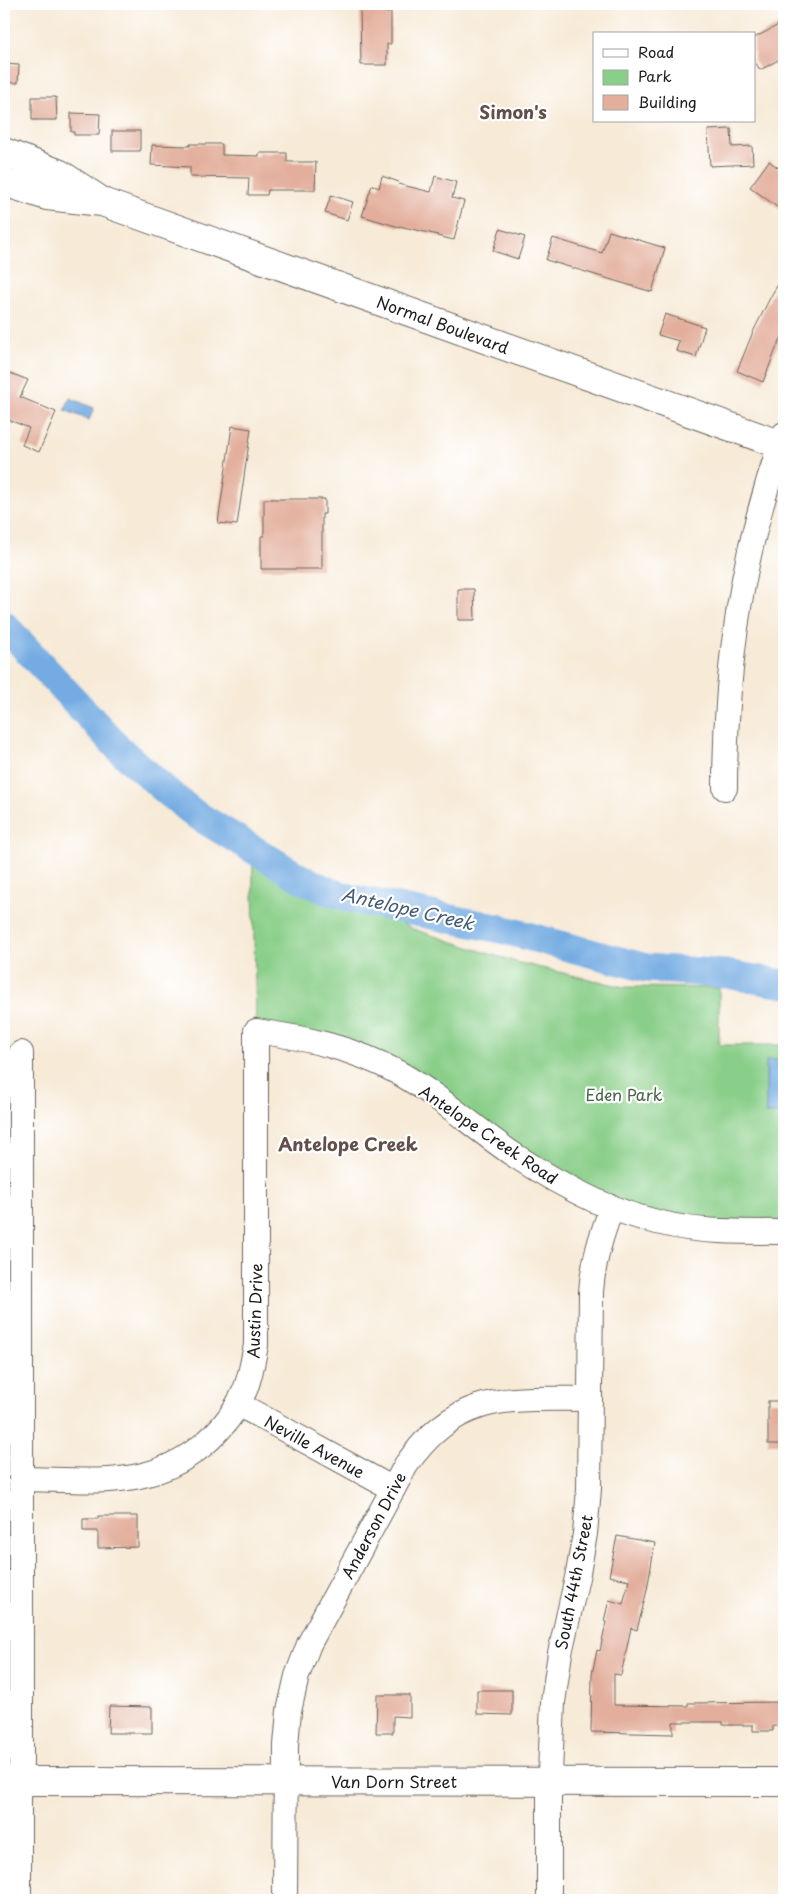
<svg xmlns="http://www.w3.org/2000/svg" width="788" height="1904" viewBox="0 0 788 1904" font-family="'Playpen Sans',sans-serif">
	<style>
		.green { fill: #8acf89; stroke: #537652 }
		.water { fill: #73abe2; stroke: #48647f }
		.lines { fill: none; stroke-linecap: round; stroke-linejoin: round }
		.river { stroke: #73abe2; stroke-width: 29 }
		.building { fill: #e3af9c }
		.minor-casing { stroke: #69645d; stroke-width: 26 }
		.major-casing { stroke: #69645d; stroke-width: 30 }
		.minor { stroke: #fff; stroke-width: 24 }
		.major { stroke: #fff; stroke-width: 28 }
		.labels { text-anchor: middle; dominant-baseline: central; stroke-width: 4.5; stroke-linejoin: round; paint-order: stroke }
		.street-label { font-size: 16px; fill: #1c1c1c; stroke: #fff }
		.park-label { font-size: 16px; fill: #486448; stroke: #fff }
		.neighbourhood-label { font-size: 18px; font-weight: bold; fill: #624f49; stroke: #fff }
		.water-label { font-size: 18px; font-style: italic; fill: #435c75; stroke: #fff }
	</style>
	<rect width="100%" height="100%" fill="#fff"/>
	<filter id="ink" filterUnits="userSpaceOnUse"><feTurbulence type="fractalNoise" baseFrequency=".02" numOctaves="2"/><feDisplacementMap in="SourceGraphic" scale="10" xChannelSelector="R" yChannelSelector="G"/><feConvolveMatrix kernelMatrix="1 2 1 2 8 2 1 2 1" color-interpolation-filters="sRGB"/></filter>
	<filter id="wash" filterUnits="userSpaceOnUse"><feTurbulence type="fractalNoise" baseFrequency=".0096" numOctaves="4" result="noise"/><feDisplacementMap in="SourceGraphic" scale="20" xChannelSelector="R" yChannelSelector="G"/><feGaussianBlur stdDeviation="1.12" result="paint"/><feColorMatrix in="noise" values="0 0 0 0 0 0 0 0 0 0 0 0 0 0 0 0 0 1.4 0 .05"/><feComposite in="paint" operator="in"/></filter>
	<g filter="url(#wash)">
		<rect width="100%" height="100%" fill="#f7ead7"/>
		<path class="green" d="M252,837L322,883L413,929L481,951L516,962L623,987L719,988V1045H784V1232L612,1207L397,1072L256,1031Z"/>
		<g class="water">
			<path d="M70,398L94,408L89,420L65,410Z"/>
			<rect x="766" y="1060" width="18" height="54"/>
		</g>
		<g class="lines">
			<path class="river" d="M4,625L121,751L170,794L195,814L302,879L328,891L353,899L501,929L646,968L726,974L784,984"/>
		</g>
		<g id="blocks">
			<g class="building">
				<path d="M360,4H387V13L391,12V44H387V65H361Z"/>
				<path d="M784,22V57L760,70L754,60V38Z"/>
				<path d="M4,64L19,65L18,83L4,82Z"/>
				<path d="M32,97H56L57,120H32Z"/>
				<path d="M71,113L100,114L99,135H74V132H71Z"/>
				<path d="M731,129L732,147L752,146L753,164L710,166L708,130Z"/>
				<rect x="112" y="131" width="28" height="20"/>
				<path d="M190,144H222V155L259,156V153H287V162H316L315,190H268L267,195H248L249,178L190,177V167L151,165L152,145L190,146Z"/>
				<path d="M769,161L784,172V212L750,187Z"/>
				<path d="M382,176L399,182L398,184L431,192L435,176L456,182L452,198L464,201L454,240L437,236L438,235L399,226V227L362,216L372,185L379,188Z"/>
				<path d="M331,195L353,202L347,220L325,213Z"/>
				<path d="M500,229L525,237L518,259L493,251Z"/>
				<path d="M609,231L665,248L652,292L546,260L553,238L602,253Z"/>
				<path d="M784,274V334L778,344L763,382L737,371L753,332L771,296Z"/>
				<path d="M665,314L705,327L696,357L676,351L679,341L658,335Z"/>
				<path d="M10,373L28,380L20,397L56,412L39,452L22,445L29,428L4,418V388Z"/>
				<path d="M232,426L251,429L237,525L218,523Z"/>
				<path d="M264,499H325V514H322V569H261V536H264Z"/>
				<path d="M458,589H474L475,620H458Z"/>
				<rect x="768" y="1401" width="16" height="43"/>
				<path d="M98,1516H138V1547L98,1548V1531H83V1519H98Z"/>
				<path d="M617,1536L655,1543L647,1590L637,1630L631,1628L621,1675L614,1674V1705L688,1706V1703L784,1702V1726H773V1731H753V1725H723V1722H673V1734L591,1732L592,1674L597,1650L600,1651L606,1622L604,1621L609,1600L623,1604L629,1580L609,1576Z"/>
				<path d="M477,1690H512V1715L477,1714Z"/>
				<path d="M377,1695H410V1717L393,1716V1733H376Z"/>
				<path d="M109,1706L152,1707V1733H108Z"/>
			</g>
		</g>
	</g>
	<g filter="url(#ink)">
		<use href="#blocks" fill-opacity="0" stroke="#69645d" stroke-width="1"/>
		<g class="lines">
			<g class="minor-casing">
				<g id="minor">
					<path d="M725,788C725,665 742,551 784,434"/>
					<path d="M238,1404L393,1489"/>
					<path d="M21,1479C58,1479 104,1484 139,1476C186,1466 226,1433 245,1390C251,1375 253,1360 256,1345V1031C306,1038 353,1048 397,1072C439,1095 474,1128 514,1155C540,1172 568,1188 596,1201C634,1218 679,1230 720,1231C741,1232 763,1232 784,1232"/>
					<path d="M19,1900V1798L21,1761V1053"/>
					<path d="M285,1900L286,1745L289,1711L297,1676L309,1644L406,1465C458,1391 509,1399 590,1399"/>
					<path d="M549,1900V1798L553,1702L560,1653L578,1573L585,1534L589,1489L591,1292C593,1262 601,1236 612,1207"/>
				</g>
			</g>
			<g class="major-casing">
				<g id="major">
					<path d="M4,152L60,174L101,201"/>
					<path d="M4,182L47,196L102,202L784,446"/>
					<path d="M4,1781L784,1782"/>
				</g>
			</g>
			<use href="#minor" class="minor"/>
			<use href="#major" class="major"/>
		</g>
	</g>
	<g class="labels">
		<g class="street-label">
			<text transform="translate(443 324) rotate(20)">Normal Boulevard</text>
			<text transform="translate(489 1134) rotate(34)">Antelope Creek Road</text>
			<text transform="translate(254 1311) rotate(-88)">Austin Drive</text>
			<text transform="translate(315 1446) rotate(29)">Neville Avenue</text>
			<text transform="translate(373 1525) rotate(-62)">Anderson Drive</text>
			<text transform="translate(573 1582) rotate(-79)">South 44th Street</text>
			<text x="394" y="1781">Van Dorn Street</text>
		</g>
		<g class="park-label">
			<text x="624" y="1094">Eden Park</text>
		</g>
		<g class="neighbourhood-label">
			<text x="513" y="111">Simon's</text>
			<text x="348" y="1143">Antelope Creek</text>
		</g>
		<g class="water-label">
			<text transform="translate(408 908) rotate(13)">Antelope Creek</text>
		</g>
	</g>
	<rect width="788" height="1904" fill="none" stroke="#fff" stroke-width="20"/>
	<rect x="593" y="32" width="162" height="90" fill="#ffffff" stroke="#a4a4a4"/>
	<rect x="603" y="49" width="25" height="8" fill="#ffffff" stroke="#a4a4a4"/>
	<text x="638" y="58" font-size="15" fill="#1c1c1c">Road</text>
	<rect x="603" y="70" width="25" height="15" fill="#8acf89" stroke="#a4a4a4"/>
	<text x="638" y="82" font-size="15" fill="#1c1c1c">Park</text>
	<rect x="603" y="95" width="25" height="15" fill="#e3af9c" stroke="#a4a4a4"/>
	<text x="638" y="108" font-size="15" fill="#1c1c1c">Building</text>
</svg>
